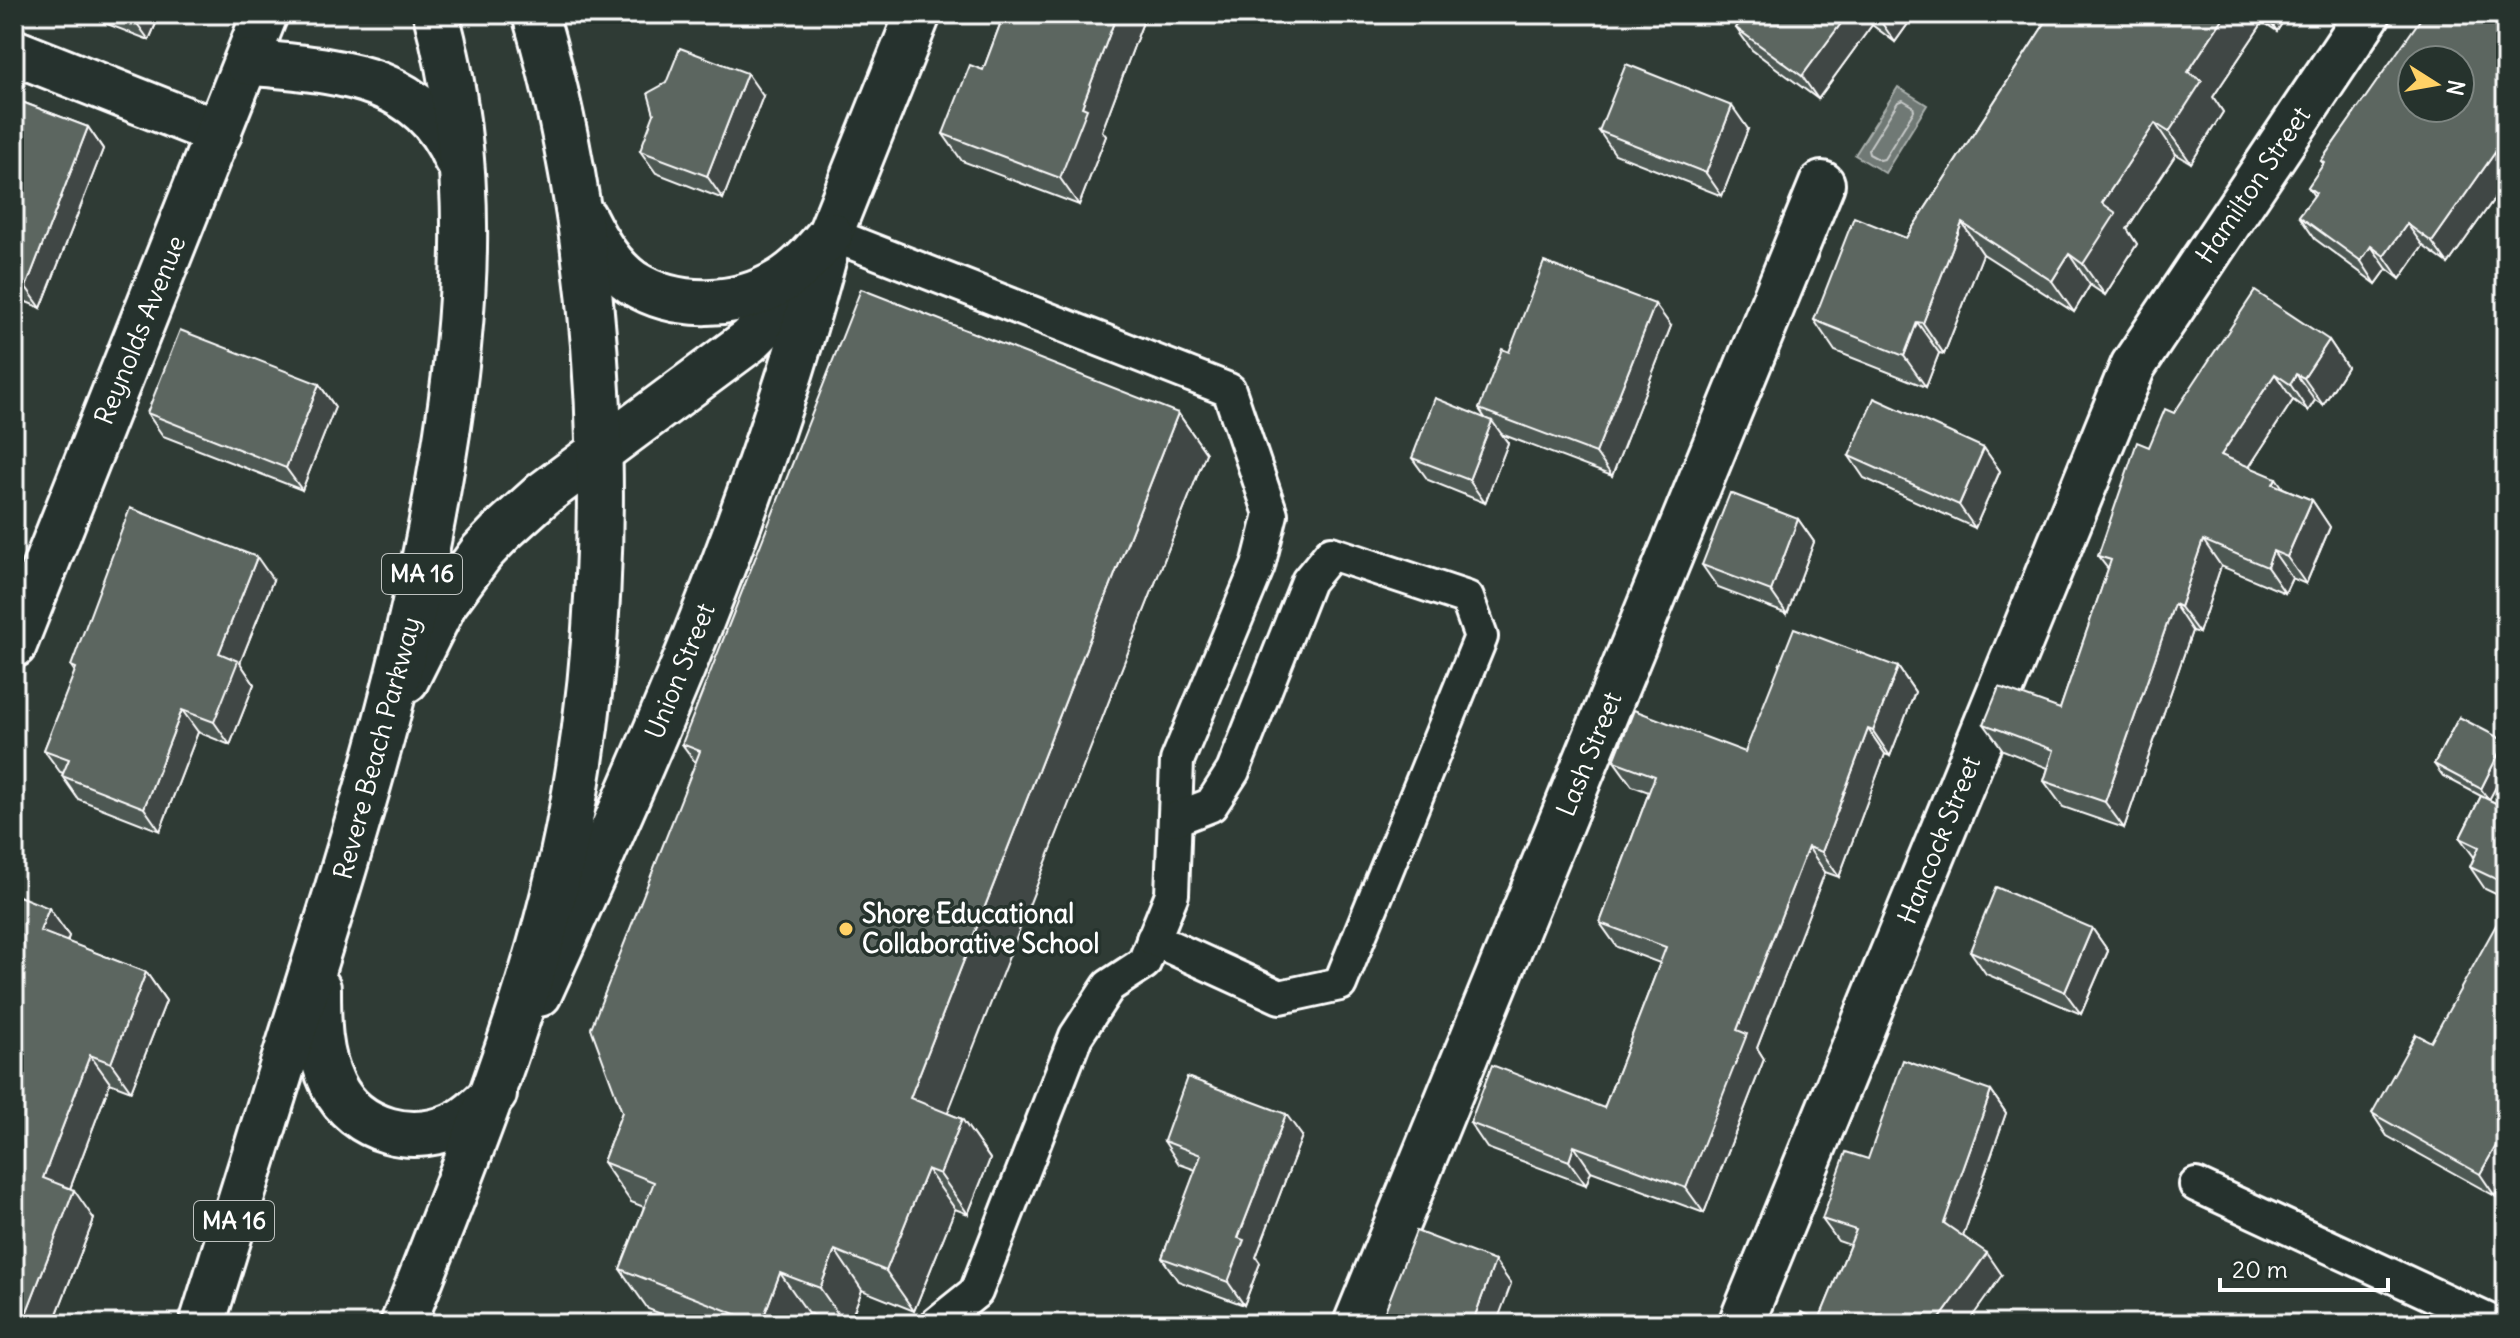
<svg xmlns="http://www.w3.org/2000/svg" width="2520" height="1338" font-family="Delius,sans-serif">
<rect width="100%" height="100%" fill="#2f3b35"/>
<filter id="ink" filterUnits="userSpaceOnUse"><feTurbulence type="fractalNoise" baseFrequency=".0125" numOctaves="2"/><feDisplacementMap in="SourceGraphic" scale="16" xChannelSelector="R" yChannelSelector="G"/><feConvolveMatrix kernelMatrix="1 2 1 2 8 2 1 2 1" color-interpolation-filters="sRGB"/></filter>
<g filter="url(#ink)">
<polygon fill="#707975" stroke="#a9afac" stroke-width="2" points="1898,87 1927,105 1885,173 1855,155"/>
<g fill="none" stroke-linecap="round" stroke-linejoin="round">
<polygon stroke="#c6c9c8" stroke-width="2" points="1903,100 1913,106 1914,111 1884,159 1880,160 1869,154 1868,150 1898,102"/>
<defs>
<g id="lane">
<polyline points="830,234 1229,390 1271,514 1258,566 1177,761 1172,894 1144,963 1109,986 1076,1036 976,1292 936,1324"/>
<polyline points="1153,939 1280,997 1340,984 1481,637 1467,598 1331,553 1308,581 1233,771 1211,805 1175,819"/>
<polyline points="2196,1185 2496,1324"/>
</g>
<g id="street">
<polyline points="14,52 219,133"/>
<polyline points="14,645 265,14"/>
<polyline points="1356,1324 1822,184"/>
<polyline points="1741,1324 2133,366 2368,14"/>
</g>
<g id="secondary">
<polyline points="406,680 444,604 482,552 502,531 543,494 749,341 787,303 804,282 830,234 918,14"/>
<path d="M539,994C652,747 763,497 830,234"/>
</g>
<g id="highway">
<path d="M247,62C329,71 419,71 456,159"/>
<path d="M584,218C595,240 612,268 632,282C676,310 737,308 781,281C801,269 815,251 830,234"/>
<path d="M318,988C318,1021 318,1054 333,1085C356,1132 416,1147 460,1122C473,1115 483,1104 494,1094"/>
<path d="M202,1324C241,1199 279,1074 319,949C369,789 415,630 442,464C468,309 477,167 436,14"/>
<path d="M403,1324C458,1183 516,1044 553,897C622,623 614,285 535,14"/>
</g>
</defs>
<use href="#lane" stroke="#fff" stroke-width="38"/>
<use href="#street" stroke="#fff" stroke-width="50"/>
<use href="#secondary" stroke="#fff" stroke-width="50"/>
<use href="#highway" stroke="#fff" stroke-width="50"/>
<use href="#lane" stroke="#26332d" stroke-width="32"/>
<use href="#street" stroke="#26332d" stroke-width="44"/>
<use href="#secondary" stroke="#26332d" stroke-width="44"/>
<use href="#highway" stroke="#26332d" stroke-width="44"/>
</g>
<g fill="#4e5853" stroke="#fff" stroke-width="2">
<polygon points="84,14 160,14 149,40 86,16"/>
<polygon points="1004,14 1146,14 1102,131 1106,136 1079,205 962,161 943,134 983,70"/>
<polygon points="1746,14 1915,14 1895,42 1872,25 1818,99 1752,50 1736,28"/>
<polygon points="2051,14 2288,14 2277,31 2263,22 2213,97 2223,112 2191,163 2176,154 2127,229 2137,244 2105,295 2090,285 2074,312 1983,254 1944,354 1939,353 1926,387 1835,351 1814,320 1906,238"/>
<polygon points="2414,14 2506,14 2506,182 2448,264 2423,246 2400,279 2387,269 2376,284 2315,239 2299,216 2314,196 2308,187 2324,164 2321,161 2420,21"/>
<polygon points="763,96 723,199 656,173 640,151"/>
<polygon points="14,99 88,127 103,149 41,308 14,297"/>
<polygon points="1748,129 1722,196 1615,154 1599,131"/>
<polygon points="1671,326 1612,476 1501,434 1508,443 1485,503 1428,480 1412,458 1485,418 1479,409 1509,352"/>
<polygon points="2329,340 2347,367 2323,405 2315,400 2308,411 2293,400 2249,467 2283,488 2312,500 2330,527 2306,584 2292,578 2285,593 2221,566 2199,633 2192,631 2124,828 2063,807 2044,781 2048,768 2003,750 1984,724 2060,709 2108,569 2098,556 2149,447"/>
<polygon points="319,384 335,407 302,490 163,436 147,413"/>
<polygon points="1178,413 1206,453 947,1113 962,1119 990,1159 968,1214 955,1209 914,1311 862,1290 849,1324 837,1324 808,1313 804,1324 687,1324 648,1309 620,1269 644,1207 631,1202 603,1162 622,1112 695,762 682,744"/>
<polygon points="1984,448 2000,471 1975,528 1864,478 1849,456"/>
<polygon points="1798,519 1814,542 1787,614 1718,588 1702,565"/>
<polygon points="273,580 240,663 254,684 230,745 198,732 160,831 78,799 62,776 63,773 60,772 44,750 75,672 71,666"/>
<polygon points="1898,667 1915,692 1890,756 1885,754 1839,877 1825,872 1757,1048 1764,1059 1704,1213 1591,1171 1586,1185 1487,1148 1470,1123 1604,1108 1660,963 1617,947 1600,923 1649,792 1632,786 1614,761 1745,752"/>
<polygon points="2459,717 2489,800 2506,808 2506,899 2485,889 2470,867 2474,857 2460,838 2481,796 2443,776 2434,764"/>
<polygon points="14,894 69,936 67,942 146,972 166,1001 131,1091 110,1083 70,1189 94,1219 53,1324"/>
<polygon points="2092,928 2108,951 2081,1014 1986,974 1970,951"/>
<polygon points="2431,1042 2495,1196 2387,1136 2372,1113"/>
<polygon points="1991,1091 2006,1113 1963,1236 2002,1275 1819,1320 1850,1245 1838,1241 1822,1219 1868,1159"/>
<polygon points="1302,1136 1256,1257 1260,1263 1244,1305 1178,1281 1162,1258 1196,1170 1179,1164 1164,1141"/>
</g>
<g fill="#404744" stroke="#fff" stroke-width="2">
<polygon points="135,14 160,14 149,40 133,18"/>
<polygon points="1117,14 1146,14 1102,131 1106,136 1079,205 1060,178 1082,107"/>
<polygon points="1848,14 1864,14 1872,25 1818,99 1802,76"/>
<polygon points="1882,14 1915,14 1895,42 1879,19"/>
<polygon points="2226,14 2257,14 2263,22 2213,97 2223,112 2191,163 2169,132 2188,72"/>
<polygon points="2265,14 2288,14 2277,31"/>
<polygon points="747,73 763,96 723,199 707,176"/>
<polygon points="1732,106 1748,129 1722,196 1706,173"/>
<polygon points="2155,123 2176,154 2127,229 2137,244 2105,295 2083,264 2102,203"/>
<polygon points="88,127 103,149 41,308 26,287"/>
<polygon points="2506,137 2506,182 2448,264 2432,242"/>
<polygon points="1962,223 1983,254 1944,354 1923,323"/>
<polygon points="2407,224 2423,246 2400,279 2384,256"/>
<polygon points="2371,246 2387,269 2376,284 2361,261"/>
<polygon points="2069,254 2090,285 2074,312 2052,281"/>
<polygon points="1655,304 1671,326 1612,476 1596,453"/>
<polygon points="1917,322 1939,353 1926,387 1904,356"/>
<polygon points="2329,340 2347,367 2323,405 2304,378"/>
<polygon points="2275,374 2293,400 2240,481 2221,455"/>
<polygon points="2296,374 2315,400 2308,411 2290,384"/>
<polygon points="319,384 335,407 302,490 286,468"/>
<polygon points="1178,413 1206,453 938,1138 910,1098"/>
<polygon points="1492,421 1508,443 1485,503 1469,480"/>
<polygon points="1984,448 2000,471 1975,528 1959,505"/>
<polygon points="2276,478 2295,505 2273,484"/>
<polygon points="2312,500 2330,527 2306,584 2287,557"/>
<polygon points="1798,519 1814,542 1787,614 1771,591"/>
<polygon points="2203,540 2221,566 2199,633 2180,607"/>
<polygon points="2273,551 2292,578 2285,593 2267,567"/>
<polygon points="257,557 273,580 240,663 254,684 230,745 214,722 219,653"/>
<polygon points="2174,604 2192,631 2124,828 2105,802"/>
<polygon points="1898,667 1915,692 1890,756 1873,731"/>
<polygon points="182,710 198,732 160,831 144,808"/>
<polygon points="1868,729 1885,754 1839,877 1822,852"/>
<polygon points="2505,741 2506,768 2489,800 2481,789"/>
<polygon points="1808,847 1825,872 1757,1048 1764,1059 1704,1213 1686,1188 1737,1030"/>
<polygon points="49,908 69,936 60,960 40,931"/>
<polygon points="2092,928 2108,951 2081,1014 2065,992"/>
<polygon points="146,972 166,1001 131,1091 111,1063"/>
<polygon points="90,1055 110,1083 63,1207 43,1178"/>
<polygon points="1991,1091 2006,1113 1960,1245 1944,1223"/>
<polygon points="1286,1114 1302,1136 1256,1257 1260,1263 1244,1305 1228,1282 1238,1238"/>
<polygon points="962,1119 990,1159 968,1214 940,1174"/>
<polygon points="2506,1128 2506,1177 2495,1196 2480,1174"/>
<polygon points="1574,1146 1591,1171 1586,1185 1569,1161"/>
<polygon points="927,1169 955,1209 914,1311 886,1271"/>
<polygon points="74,1190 94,1219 53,1324 22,1324"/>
<polygon points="835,1250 862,1290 849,1324 845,1324 820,1288"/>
<polygon points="1987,1253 2002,1275 1967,1324 1936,1324"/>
<polygon points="1495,1261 1511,1284 1496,1324 1472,1324"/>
<polygon points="780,1273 808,1313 804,1324 761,1324"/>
</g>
<g fill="#5b6661" stroke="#fff" stroke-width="2" fill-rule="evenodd">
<polygon points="124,14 135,14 133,18"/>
<polygon points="1004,14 1117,14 1082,107 1087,109 1060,178 943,134 970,65 983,70"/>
<polygon points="1746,14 1848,14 1802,76 1736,28"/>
<polygon points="1872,14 1882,14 1879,19"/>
<polygon points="2051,14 2226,14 2188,72 2202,81 2169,132 2155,123 2102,203 2116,213 2083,264 2069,254 2052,281 1962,223 1923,323 1917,322 1904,356 1814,320 1854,217 1906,238"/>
<path d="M2418,14H2506V137L2432,242L2407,224L2384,256L2371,246L2361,261L2299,216L2316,193L2308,187L2324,163L2321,161L2422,17ZM2412,60H2460V108H2412Z"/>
<polygon points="680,48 747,73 707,176 640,151 654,114 648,93 666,83"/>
<polygon points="1626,64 1732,106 1706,173 1599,131"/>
<polygon points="14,99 88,127 26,287 14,282"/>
<polygon points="1544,262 1655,304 1596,453 1479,409 1502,349 1509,352"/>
<polygon points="861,289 1178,413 910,1098 962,1119 940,1174 927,1169 886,1271 835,1250 820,1288 780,1273 761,1324 620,1269 654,1182 603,1162 622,1112 591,1028 700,751 682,744"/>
<polygon points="2255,291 2329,340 2304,378 2296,374 2290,384 2275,374 2221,455 2276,478 2273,484 2312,500 2287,557 2273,551 2267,567 2203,540 2180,607 2174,604 2105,802 2044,781 2054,750 1984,724 1999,687 2060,709 2111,560 2098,556 2137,442 2149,447 2165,409 2174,413"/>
<polygon points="180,330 319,384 286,468 147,413"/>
<polygon points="1435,398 1492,421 1469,480 1412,458"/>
<polygon points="1874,398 1984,448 1959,505 1849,456"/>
<polygon points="1730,493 1798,519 1771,591 1702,565"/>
<polygon points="130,508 257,557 219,653 238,661 214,722 182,710 144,808 62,776 69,759 44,750 76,668 71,666"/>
<polygon points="1794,628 1898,667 1873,731 1868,729 1822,852 1808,847 1737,1030 1747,1034 1686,1188 1574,1146 1569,1161 1470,1123 1492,1065 1604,1108 1666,947 1600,923 1655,776 1614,761 1634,710 1745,752"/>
<polygon points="2459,717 2505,741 2481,789 2434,764"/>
<polygon points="2481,796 2506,808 2506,884 2470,867 2479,847 2460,838"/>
<polygon points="1996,887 2092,928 2065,992 1970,951"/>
<polygon points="14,894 49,908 40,931 146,972 111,1063 90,1055 43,1178 74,1190 22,1324 14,1324"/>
<polygon points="2506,907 2506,1128 2480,1174 2372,1113 2416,1034 2431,1042"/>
<polygon points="1903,1060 1991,1091 1944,1223 1987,1253 1936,1324 1796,1324 1801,1312 1819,1320 1856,1230 1822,1219 1846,1152 1868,1159"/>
<polygon points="1187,1077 1286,1114 1238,1238 1244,1240 1228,1282 1162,1258 1201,1155 1164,1141"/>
<polygon points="1416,1231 1495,1261 1472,1324 1380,1324"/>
</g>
</g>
<circle fill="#ffd166" stroke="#26332d" stroke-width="3" cx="846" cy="929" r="8"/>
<g text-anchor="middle" stroke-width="7" stroke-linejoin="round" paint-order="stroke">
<g fill="#26332d" stroke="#bec2c0" stroke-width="2">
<rect x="382" y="554" width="80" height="40" rx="6"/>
<rect x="194" y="1201" width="80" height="40" rx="6"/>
</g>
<g font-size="24" font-weight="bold" fill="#fff">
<text x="422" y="582">MA 16</text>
<text x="234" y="1229">MA 16</text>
</g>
<g font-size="26" fill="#fff" stroke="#26332d">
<text transform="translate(2253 185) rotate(-56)" y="9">Hamilton Street</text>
<text transform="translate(140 330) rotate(-68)" y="9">Reynolds Avenue</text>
<text transform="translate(680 671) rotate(-68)" y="9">Union Street</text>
<text transform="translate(377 748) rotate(-75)" y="9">Revere Beach Parkway</text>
<text transform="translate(1589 754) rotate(-68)" y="9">Lash Street</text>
<text transform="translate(1939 840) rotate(-68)" y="9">Hancock Street</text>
</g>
<g font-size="26" font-weight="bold" fill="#fff" stroke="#26332d" text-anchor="start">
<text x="862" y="923">Shore Educational<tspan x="862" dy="30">Collaborative School</tspan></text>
</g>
</g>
<rect width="2520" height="1338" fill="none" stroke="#26332d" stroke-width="48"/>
<rect x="24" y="24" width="2472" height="1290" fill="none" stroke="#fff" stroke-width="3" filter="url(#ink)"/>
<g transform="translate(2436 84) rotate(101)"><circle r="38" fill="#26332d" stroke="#7d8581" stroke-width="2"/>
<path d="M0-6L14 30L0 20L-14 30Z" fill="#ffd166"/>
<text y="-12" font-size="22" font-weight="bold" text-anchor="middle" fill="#ffffff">N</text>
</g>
<path d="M2220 1278v12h168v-12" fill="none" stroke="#ffffff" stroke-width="4"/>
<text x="2232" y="1278" font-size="24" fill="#ffffff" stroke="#26332d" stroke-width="6" paint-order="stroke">20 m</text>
</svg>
